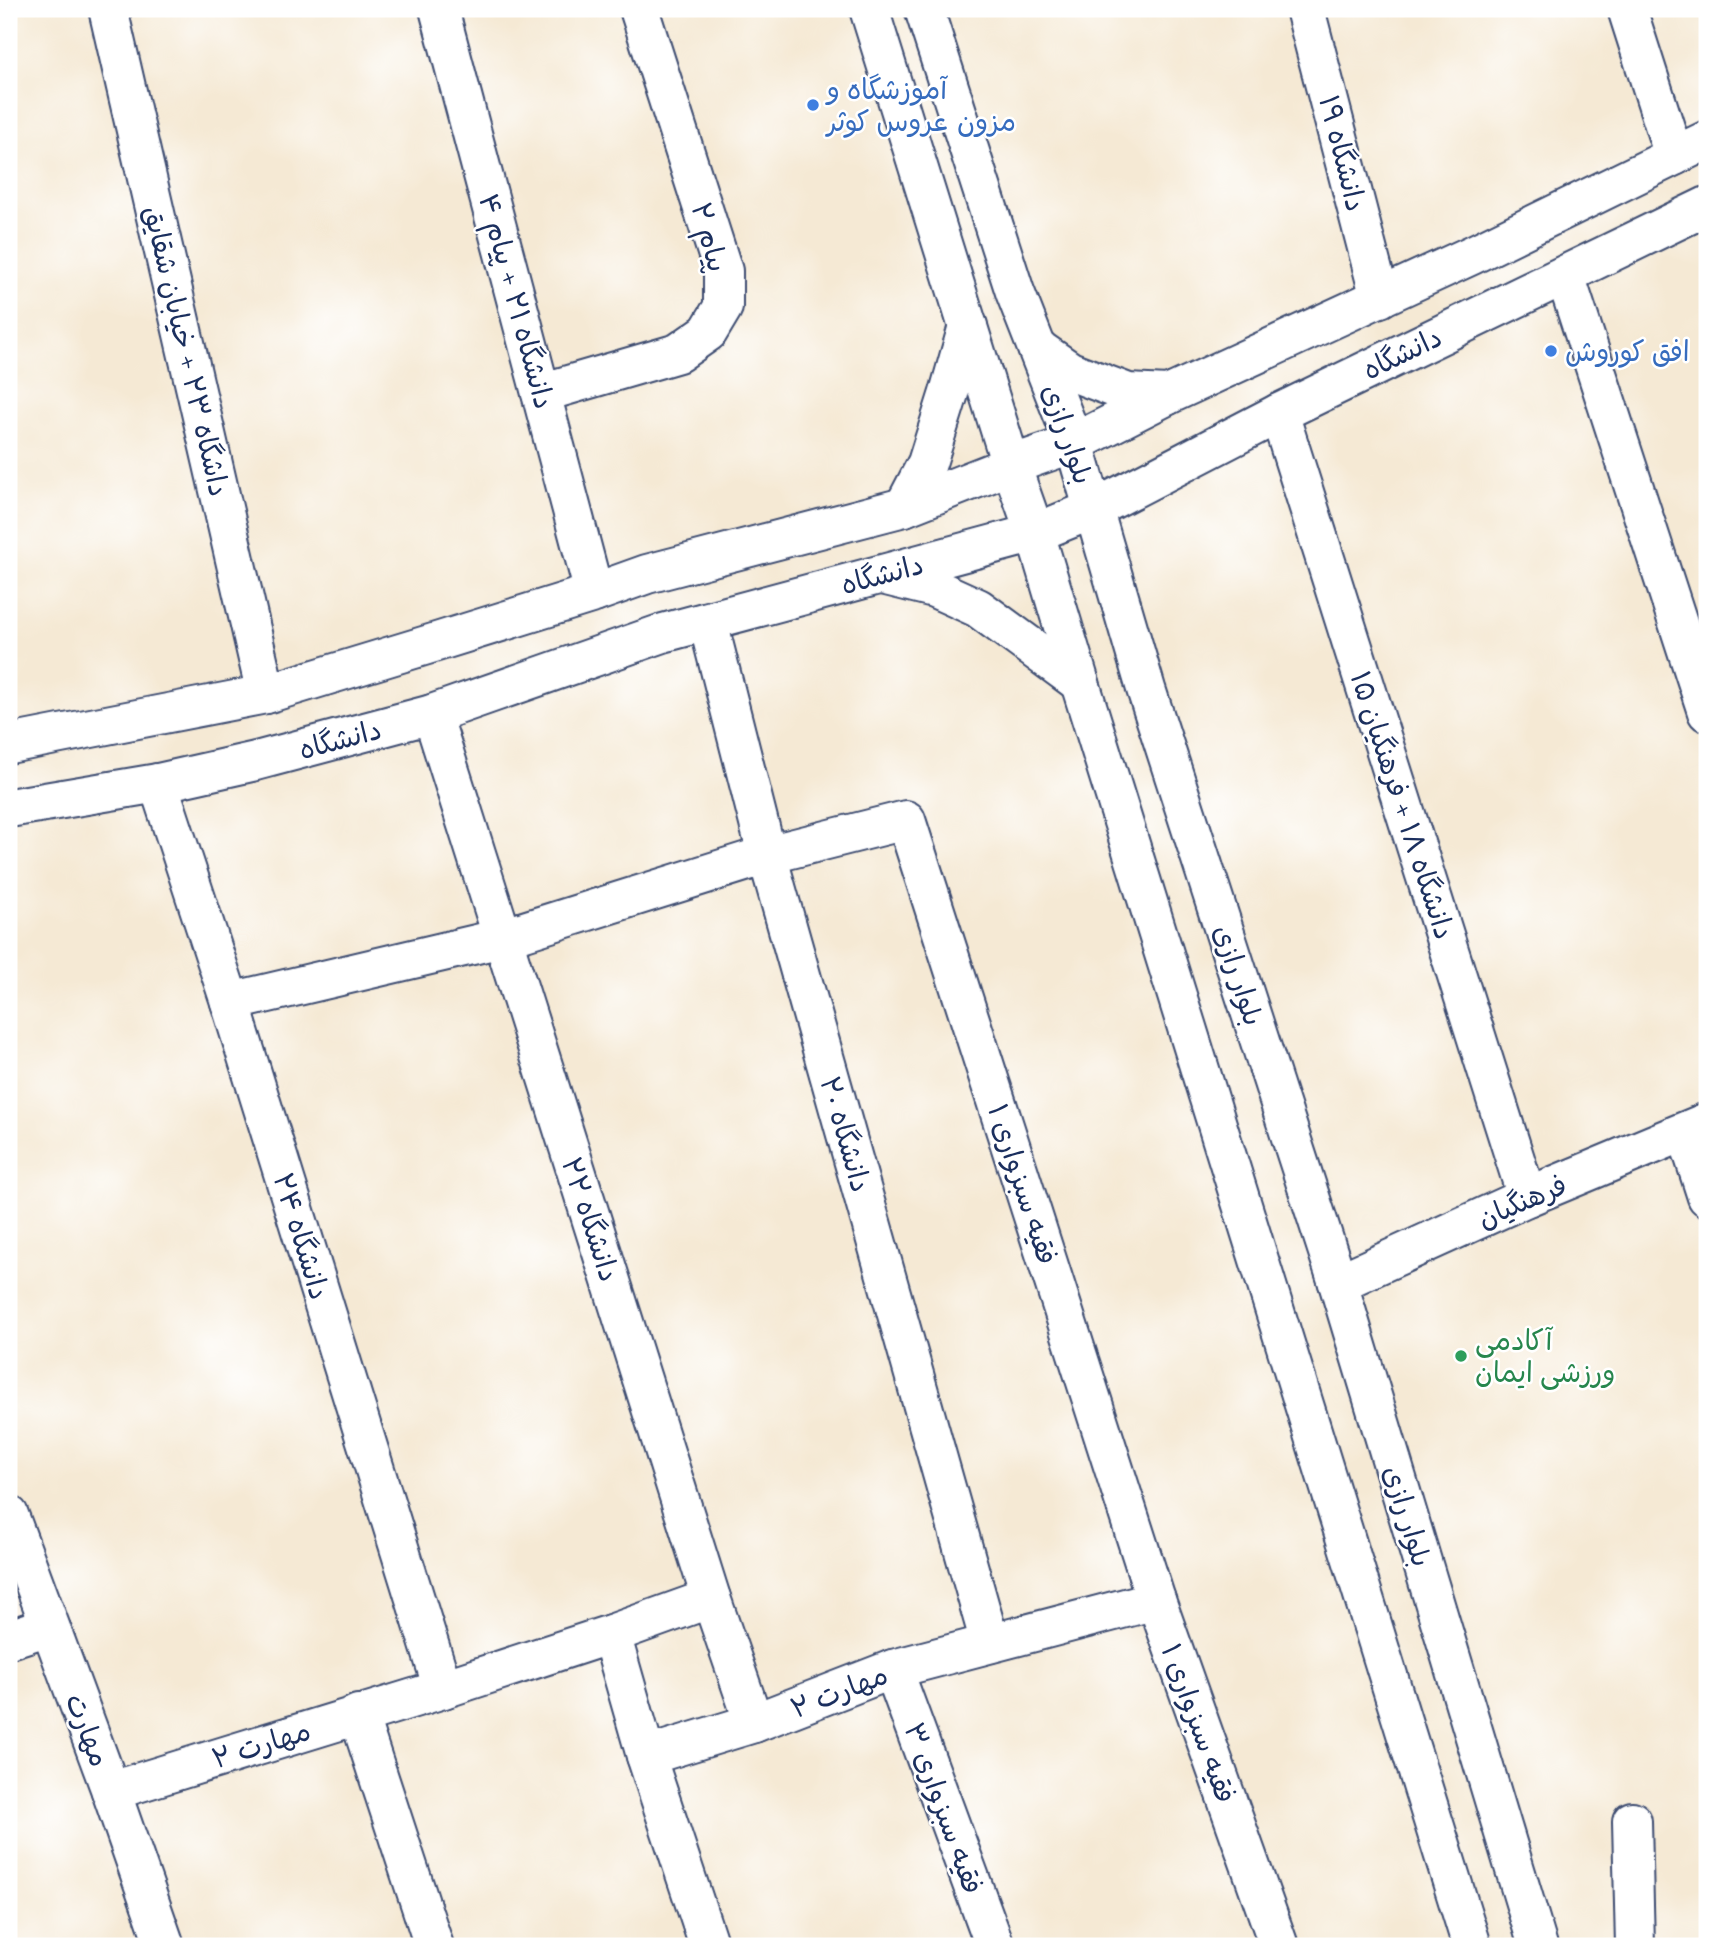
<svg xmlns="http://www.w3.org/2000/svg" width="1716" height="1955" font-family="'Indie Flower','Playpen Sans Arabic',sans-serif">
<rect width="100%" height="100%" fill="#fff"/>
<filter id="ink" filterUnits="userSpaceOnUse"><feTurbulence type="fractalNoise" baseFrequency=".0143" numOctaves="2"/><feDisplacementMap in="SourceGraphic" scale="14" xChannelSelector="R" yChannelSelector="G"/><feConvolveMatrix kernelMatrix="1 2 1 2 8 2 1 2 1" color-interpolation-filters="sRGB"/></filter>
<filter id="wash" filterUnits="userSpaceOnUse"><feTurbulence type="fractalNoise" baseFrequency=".00686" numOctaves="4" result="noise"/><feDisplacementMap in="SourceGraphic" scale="28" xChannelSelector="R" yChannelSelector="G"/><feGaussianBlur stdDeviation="1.57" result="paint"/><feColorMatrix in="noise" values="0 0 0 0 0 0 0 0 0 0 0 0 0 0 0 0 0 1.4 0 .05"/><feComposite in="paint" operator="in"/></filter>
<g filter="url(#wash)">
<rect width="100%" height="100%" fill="#f5e9d4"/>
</g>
<g filter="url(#ink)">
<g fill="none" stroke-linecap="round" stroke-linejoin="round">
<defs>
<g id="minor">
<polyline points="108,9 266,694"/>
<polyline points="439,9 594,593"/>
<polyline points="1305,9 1380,298"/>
<polyline points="1627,9 1674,156"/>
<polyline points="1565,275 1707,712"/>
<polyline points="541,393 678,353 708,332 723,307 723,271 639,9"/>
<polyline points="1279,413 1527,1197"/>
<polyline points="708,622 767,855 990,1643"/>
<polyline points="432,714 711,1598 754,1723"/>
<polyline points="158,783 230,1002 443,1689"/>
<polyline points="230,1002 502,938 767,855 906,820 1156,1600 1279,1946"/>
<polyline points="1686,1132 1707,1197"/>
<polyline points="1338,1283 1527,1197 1707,1122"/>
<polyline points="9,1515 111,1791 165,1946"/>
<polyline points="611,1634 711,1598"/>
<polyline points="9,1639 49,1626"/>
<polyline points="893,1669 995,1946"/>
<polyline points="358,1714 434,1946"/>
<polyline points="646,1756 709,1946"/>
<polyline points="111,1791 443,1689 611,1634 646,1756 754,1723 893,1669 1156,1600"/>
<polyline points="1632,1821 1635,1946"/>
</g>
<g id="major">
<polyline points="869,9 1011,465 1035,533 1080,683 1472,1946"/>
<polyline points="924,9 1015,292 1074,443 1146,689 1338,1283 1538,1946"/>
<polyline points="1037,348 1070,371 1128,393 1168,395"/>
<polyline points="904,507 927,463 949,393 968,326"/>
<polyline points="882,575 934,588 978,608 1080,683"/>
<polyline points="9,744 266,694 427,645 594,593 647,574 904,507 1011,465 1074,443 1168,395 1472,255 1707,140"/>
<polyline points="9,808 158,783 256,761 432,714 663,633 1035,533 1094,509 1279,413 1707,206"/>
</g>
</defs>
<use href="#minor" stroke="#3c4b70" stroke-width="42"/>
<use href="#major" stroke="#3c4b70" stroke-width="42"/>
<use href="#minor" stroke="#fff" stroke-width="38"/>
<use href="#major" stroke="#fff" stroke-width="38"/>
</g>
</g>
<g fill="#3f7fe0" stroke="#fff" stroke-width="2.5">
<circle cx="813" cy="105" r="7"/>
<circle cx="1551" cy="351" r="7"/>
</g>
<circle fill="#2e9e5b" stroke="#fff" stroke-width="2.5" cx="1461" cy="1356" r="7"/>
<g text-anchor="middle" stroke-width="5" stroke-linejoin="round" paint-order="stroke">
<g font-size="28" fill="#366cbe" stroke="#fff" text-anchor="start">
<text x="827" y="99">آموزشگاه و<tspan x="827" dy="32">مزون عروس کوثر</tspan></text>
<text x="1565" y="361">افق کوروش</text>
</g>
<g font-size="28" fill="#1b2f5e" stroke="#fff">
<text transform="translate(1343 153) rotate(76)" y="10">دانشگاه ۱۹</text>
<text transform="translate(710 237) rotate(75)" y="10">پیام ۲</text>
<text transform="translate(517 301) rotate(75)" y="10">دانشگاه ۲۱ + پیام ۴</text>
<text transform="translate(187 351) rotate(77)" y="10">داشگاه ۲۳ + خیابان شقایق</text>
<text transform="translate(1402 353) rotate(-26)" y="10">دانشگاه</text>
<text transform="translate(1068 434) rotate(71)" y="10">بلوار رازی</text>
<text transform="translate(882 574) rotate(-15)" y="10">دانشگاه</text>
<text transform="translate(340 739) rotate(-15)" y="10">دانشگاه</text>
<text transform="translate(1403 805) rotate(72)" y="10">دانشگاه ۱۸ + فرهنگیان ۱۵</text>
<text transform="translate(1239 975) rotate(72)" y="10">بلوار رازی</text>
<text transform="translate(846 1134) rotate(74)" y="10">دانشگاه ۲۰</text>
<text transform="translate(1023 1184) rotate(72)" y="10">فقیه سبزواری ۱</text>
<text transform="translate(1522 1201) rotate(-23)" y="10">فرهنگیان</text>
<text transform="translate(591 1219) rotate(72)" y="10">دانشگاه ۲۲</text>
<text transform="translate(302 1236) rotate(73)" y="10">دانشگاه ۲۴</text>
<text transform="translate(1408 1516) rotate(73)" y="10">بلوار رازی</text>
<text transform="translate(839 1691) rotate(-21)" y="10">مهارت ۲</text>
<text transform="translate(1199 1723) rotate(70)" y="10">فقیه سبزواری ۱</text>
<text transform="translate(88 1730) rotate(69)" y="10">مهارت</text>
<text transform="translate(261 1744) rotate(-17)" y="10">مهارت ۲</text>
<text transform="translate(944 1808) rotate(70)" y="10">فقیه سبزواری ۳</text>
</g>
<g font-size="28" fill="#27864d" stroke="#fff" text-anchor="start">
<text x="1475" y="1350">آکادمی<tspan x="1475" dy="32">ورزشی ایمان</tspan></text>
</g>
</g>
<rect width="1716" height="1955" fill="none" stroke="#fff" stroke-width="35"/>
</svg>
